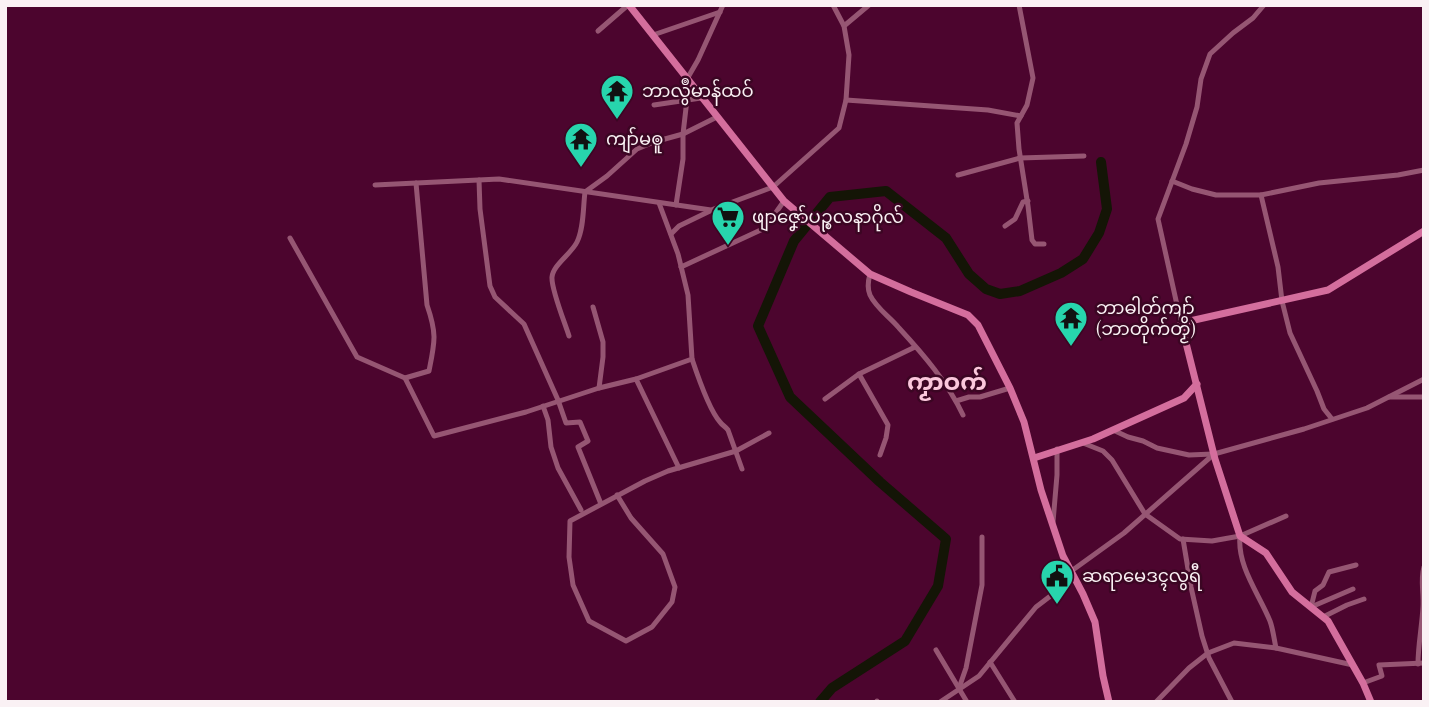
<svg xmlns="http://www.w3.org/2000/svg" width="1429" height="707" font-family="'Playfair Display','Noto Sans Myanmar',serif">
<rect width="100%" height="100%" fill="#4c052e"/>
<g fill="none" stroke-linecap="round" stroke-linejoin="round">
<polyline stroke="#141506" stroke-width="10" points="820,702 832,688 905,641 938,586 946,539 880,482 790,397 758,326 794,241 830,197 886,191 946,238 969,274 986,289 1000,294 1020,291 1061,273 1083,259 1099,233 1107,209 1101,162"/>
<g stroke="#965673" stroke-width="5">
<polyline points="1019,5 1033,78 1027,105 1017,123 1019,149 1028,206 1032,240 1035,244 1044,244"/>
<polyline points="844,26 869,5"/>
<polyline points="598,31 628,5"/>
<polyline points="653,35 720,12"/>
<polyline points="687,79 698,60 723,5"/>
<polyline points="846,100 988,110 1021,116"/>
<polyline points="654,105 701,98"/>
<polyline points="958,175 1020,158 1084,156"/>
<polyline points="479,180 480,209 490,286 495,297 524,324 558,400 566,423 580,422 588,441 578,447 601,504"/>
<polyline points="1172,181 1192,189 1216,195 1261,195 1319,183 1398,175 1424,170"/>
<path d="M416,183L427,305C437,334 435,341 429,371L405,378L434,436L526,412L599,388L636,379"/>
<polyline points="375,185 499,179 711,210 773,187 839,128 846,100 849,55 844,26 833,5"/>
<polyline points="1261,195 1278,267 1282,301 1290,333 1317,391 1324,409 1332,419"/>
<polyline points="659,203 678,254 688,295 692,359 636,379 679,468"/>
<polyline points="676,205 683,159 683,134 689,82"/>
<polyline points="1005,226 1015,219 1023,202 1028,201"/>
<polyline points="671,234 679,226 710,211"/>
<polyline points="290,238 357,357 405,378"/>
<polyline points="681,267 765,228 784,201"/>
<path d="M870,274C868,281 867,288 870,295C876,308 890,317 899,328C923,354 948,383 963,415"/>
<polyline points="593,307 603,342 603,357 599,388"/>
<polyline points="1181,323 1158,219 1186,144 1197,107 1201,79 1210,54 1233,33 1253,18 1264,5"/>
<path d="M569,336C565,323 551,289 552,277C553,265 571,254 577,242C584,228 583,207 585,192L607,176L637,149L654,142L683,134L717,117"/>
<path d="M692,359C697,374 710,411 720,422C722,425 726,427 728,430L742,469"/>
<polyline points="859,374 888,425 886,438 880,455"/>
<polyline points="1389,397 1424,397"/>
<polyline points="825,399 859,374 915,347"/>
<polyline points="956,401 969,397 980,397 1010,388"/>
<polyline points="543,406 548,420 551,447 558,468 581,510"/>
<polyline points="1113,430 1128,437 1143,441 1157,448 1189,455 1213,454"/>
<polyline points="1083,443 1103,451 1112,460 1145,514 1180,539 1212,541 1240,536 1286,516"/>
<polyline points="617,495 631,518 663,554 675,587 672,602 652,627 626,641 589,621 573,585 569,557 570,521 645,481 668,471 736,451 769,433"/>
<polyline points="1053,522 1057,475 1057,449"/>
<path d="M1240,536C1237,566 1259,594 1270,621C1273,629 1274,639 1276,648"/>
<polyline points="1183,539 1191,587 1202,636 1209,658 1232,702"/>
<polyline points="1070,572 1124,533 1214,454 1304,429 1367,408 1424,379"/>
<polyline points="1311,607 1315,591 1323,585 1329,572 1356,565"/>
<polyline points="1311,607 1353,589"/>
<polyline points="1323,617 1347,605 1364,599"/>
<polyline points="936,650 967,702"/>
<polyline points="990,662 1015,702"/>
<path d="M1418,664C1418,645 1422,626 1423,607C1424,592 1420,581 1424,567"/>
<polyline points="1363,683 1382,676 1379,665 1424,663"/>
<polyline points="959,688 966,668 982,585 982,537"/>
<polyline points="877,701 877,702"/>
<polyline points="940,702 979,676 1036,607 1074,578"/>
<polyline points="1156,702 1189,668 1208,653 1234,643 1276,648 1353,665"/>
</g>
<g stroke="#d46e9d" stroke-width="7">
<polyline points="629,5 784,201 870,274 911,292 968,315 978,325 1010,388 1024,422 1041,490 1063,556 1083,594 1095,622 1103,676 1109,702"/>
<polyline points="1034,458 1093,439 1184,398 1197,384"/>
<polyline points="1371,702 1363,683 1328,621 1292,592 1266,553 1240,536 1215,459 1181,323 1328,290 1424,231"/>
</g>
</g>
<defs>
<symbol id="temple-pin" viewBox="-11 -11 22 30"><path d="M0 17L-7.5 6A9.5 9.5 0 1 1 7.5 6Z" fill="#27d5ad" stroke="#3b0623"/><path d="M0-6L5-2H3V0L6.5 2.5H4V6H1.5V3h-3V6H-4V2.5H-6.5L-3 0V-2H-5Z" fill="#111"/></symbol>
<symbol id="supermarket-pin" viewBox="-11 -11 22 30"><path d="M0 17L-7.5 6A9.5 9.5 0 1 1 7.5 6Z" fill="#27d5ad" stroke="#3b0623"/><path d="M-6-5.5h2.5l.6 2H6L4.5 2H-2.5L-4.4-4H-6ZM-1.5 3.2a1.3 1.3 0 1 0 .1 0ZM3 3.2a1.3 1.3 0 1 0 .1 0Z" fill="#111"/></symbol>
<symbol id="civic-pin" viewBox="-11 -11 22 30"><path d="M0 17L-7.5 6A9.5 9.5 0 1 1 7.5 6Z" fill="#27d5ad" stroke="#3b0623"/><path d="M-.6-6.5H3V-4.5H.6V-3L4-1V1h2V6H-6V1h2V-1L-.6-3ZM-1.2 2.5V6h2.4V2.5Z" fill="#111"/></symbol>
</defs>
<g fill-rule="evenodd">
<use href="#temple-pin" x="598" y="72" width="38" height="52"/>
<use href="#temple-pin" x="562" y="120" width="38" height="52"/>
<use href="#supermarket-pin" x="709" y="198" width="38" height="52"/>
<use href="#temple-pin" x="1052" y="299" width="38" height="52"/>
<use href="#civic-pin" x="1038" y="557" width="38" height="52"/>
</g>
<g text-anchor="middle" stroke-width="5" stroke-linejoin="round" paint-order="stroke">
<g font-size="18" fill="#faf1f4" stroke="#3b0623" text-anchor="start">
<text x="642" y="97">ဘာလွဳမာန်ထဝ်</text>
<text x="606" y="145">ကျာ်မၜူ</text>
<text x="752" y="223">ဖျာဇၞော်ပဉ္စလနာဂိုလ်</text>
<text x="1096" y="314">ဘာဓါတ်ကျာ်<tspan x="1096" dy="21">(ဘာတိုက်တၟိ)</tspan></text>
<text x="1082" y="582">ဆရာမေဒၚလွရီ</text>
</g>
<g font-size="24" font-weight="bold" fill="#fbc7dc" stroke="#3b0623">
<text x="947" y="390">ကၟာဝက်</text>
</g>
</g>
<rect width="1429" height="707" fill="none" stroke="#faf1f4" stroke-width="14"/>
</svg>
